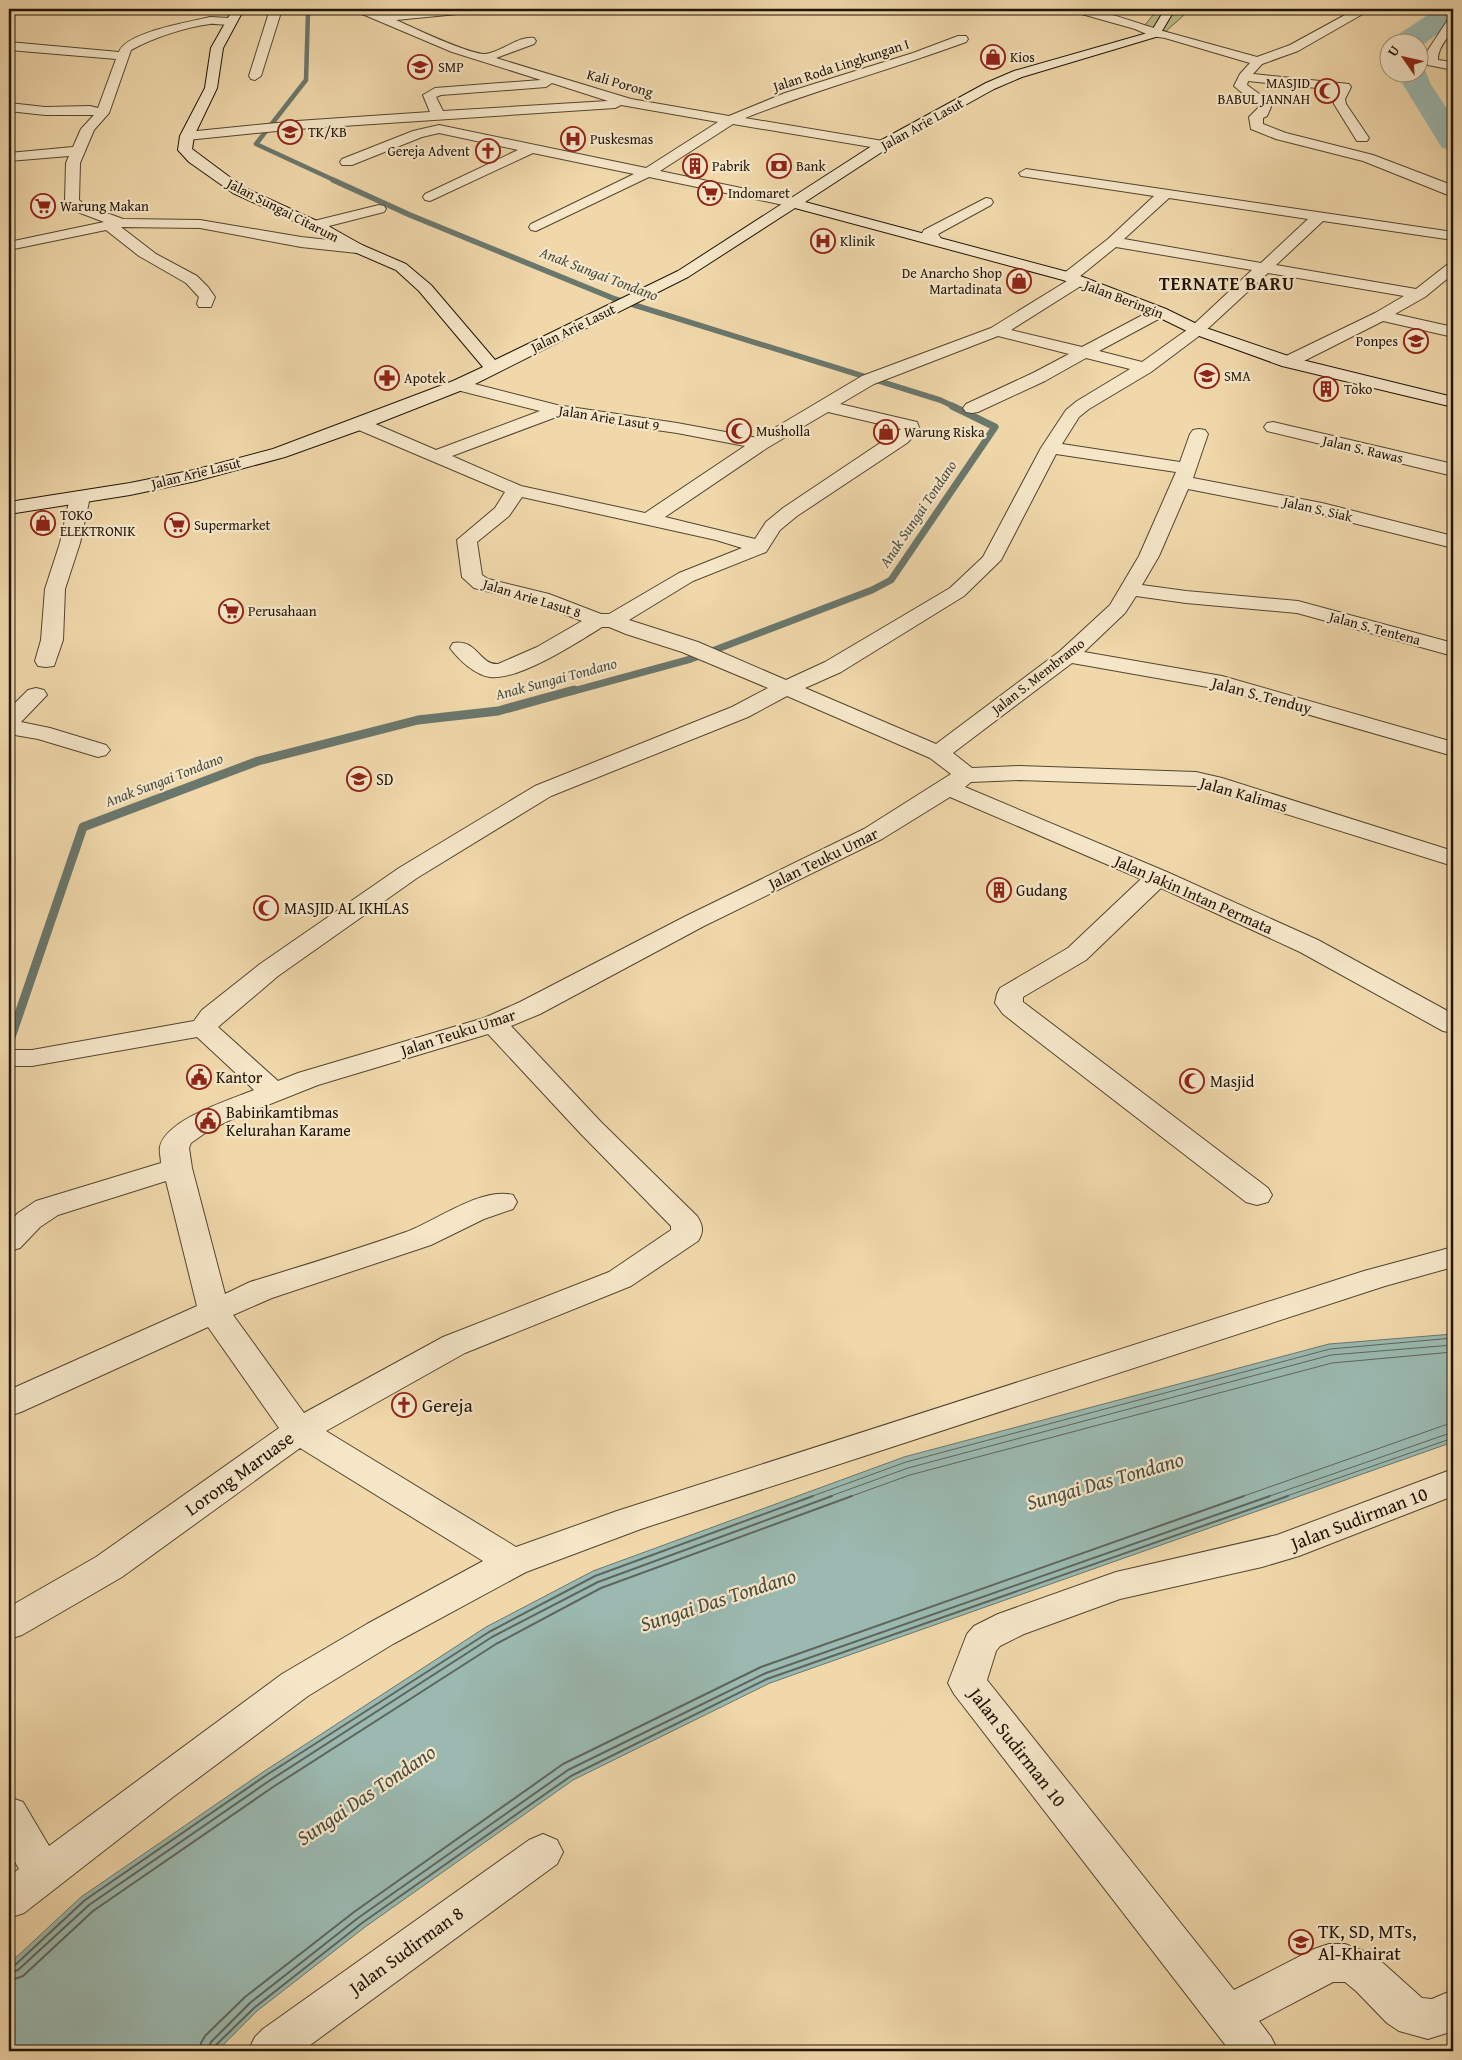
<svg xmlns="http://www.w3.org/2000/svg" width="1462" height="2060" font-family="'Gentium Book Plus',serif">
<rect width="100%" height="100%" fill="#f0d8ab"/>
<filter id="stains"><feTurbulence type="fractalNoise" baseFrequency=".004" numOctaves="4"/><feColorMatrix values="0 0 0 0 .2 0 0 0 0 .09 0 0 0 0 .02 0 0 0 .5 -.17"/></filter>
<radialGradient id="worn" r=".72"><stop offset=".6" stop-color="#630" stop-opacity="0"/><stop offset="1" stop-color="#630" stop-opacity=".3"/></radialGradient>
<polygon fill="#bcbe87" stroke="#6e6946" points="1158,9 1191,9 1165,32 1144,26"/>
<polygon fill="#9bb9b0" stroke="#6a776c" points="1453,1334 1453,1442 770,1683 573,1780 365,1927 257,2011 217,2051 9,2051 9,1964 81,1897 263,1772 486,1627 593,1571 904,1457 1329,1344"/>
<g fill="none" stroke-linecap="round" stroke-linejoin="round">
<g stroke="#5e665b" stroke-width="1">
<polyline points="810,1497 906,1462 1330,1349 1453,1338"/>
<polyline points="828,1497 908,1468 1331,1355 1453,1345"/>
<polyline points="849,1497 910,1475 1332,1363 1453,1352"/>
<polyline points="1241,1497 1445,1425 1453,1424"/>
<polyline points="1267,1497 1453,1432"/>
<polyline points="1284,1497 1453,1438"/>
</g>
<g stroke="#5e665b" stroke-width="2">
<polyline points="9,1967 14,1966 85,1900 265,1776 489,1632 595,1576 813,1496"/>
<polyline points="9,1973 18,1970 89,1905 269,1781 492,1637 598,1582 832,1496"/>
<polyline points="9,1981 23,1976 93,1911 273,1787 496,1644 601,1588 852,1496"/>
<polyline points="200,2051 201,2043 205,2036 245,1997 354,1912 563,1764 761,1667 1244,1496"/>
<polyline points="208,2051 211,2042 250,2003 358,1918 568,1770 766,1673 1270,1496"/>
<polyline points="214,2051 215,2046 254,2008 362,1923 571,1776 767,1679 1288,1496"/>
</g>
<polyline stroke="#6a776c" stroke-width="4.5" points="308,12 306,80 256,144 336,181"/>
<polyline stroke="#6a776c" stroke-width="5.5" points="333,180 410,215 615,299 940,400 955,407"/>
<polyline stroke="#6a776c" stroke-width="7" points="570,692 691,659 872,590 891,580 995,427 952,406"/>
<polyline stroke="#6a776c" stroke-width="9" points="9,1043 83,827 258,761 418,720 498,711 574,690"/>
<g fill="#9bb9b0" fill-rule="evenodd">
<polygon points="1437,9 1453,9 1453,22 1420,47 1420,42 1396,42 1399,34"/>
<polygon points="1420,65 1426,72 1430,83 1453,118 1453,150 1442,148 1402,83 1398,72 1420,72"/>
</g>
<defs>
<g id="street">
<polygon points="270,9 282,9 261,76 255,80 251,79 249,76"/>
<path d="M353,9H368L383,15L445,9H483L478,12L396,20C416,29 464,52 483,54C498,55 518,35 534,38L536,41L534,44L496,58L631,99L729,116L785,93L913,53L958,36H966L968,39L966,42C893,69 818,89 745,118L883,141L890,145L888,148L883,149L733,124L660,171L798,200L800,203L798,206L793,207L649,177L536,231L531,230L529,227L531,224L634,174L533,153L430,201L425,200L423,197L425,194L518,150L439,133L422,137L352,165H342L340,162L342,159L413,131L439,125L646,168L718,122L621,105L615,108L297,129L187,140L182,139L180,136L187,132L297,121L430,112L423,95L435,88L541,80L452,52L355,11ZM552,83L608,101L443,111L436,97L441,95L546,87Z"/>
<path d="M1069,9C1100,7 1140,25 1170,33L1257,57L1290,45L1356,9H1369L1368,11L1298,51L1262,64L1253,74L1349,84L1351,87L1345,99L1346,104L1369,138L1367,141H1357L1334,104L1333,99L1337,90L1248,81L1247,85L1265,98L1271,107L1267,116L1263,118V124L1286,133L1373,155L1449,184L1453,187V197L1363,161L1276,139L1251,129L1249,117L1259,107L1234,86L1240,74L1250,63L1165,38L1151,36L1135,29L1071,11Z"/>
<path d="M210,17L230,18L236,21C229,28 218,23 210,24C185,27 153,38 131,50L109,113L94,130L80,163L79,200L85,205L123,219L200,220L301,237L357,243L362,245L365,248L362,251L357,253L301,247L200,228L121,227L156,254L197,276L208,287L215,297L211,307H199L197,304L199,297L186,283L139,256L106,230L9,250V242L104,222L75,211L65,201L66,163L69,156L9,161V153L73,147L81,129L94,115H45L9,111V103L45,107L90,106L98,108L116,59L9,50V42L119,52C126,32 190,22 210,17Z"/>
<path d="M1453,17C1454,38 1438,42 1438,60L1453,62V70L1428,65L1426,53L1449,18Z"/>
<path d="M1026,169L1453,232V240L1323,221L1276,265L1416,289L1448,264L1453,262V274L1425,297L1395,314L1453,327V337L1383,321L1294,366H1282L1280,362L1282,358L1375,313L1404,296L1268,273L1203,333L1151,372L1089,409L1079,417L1062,444L1180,462L1190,434L1193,430L1199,429L1205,430L1208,434L1193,478L1322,503L1453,536V548L1321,515L1188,489L1159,556L1142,585L1186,591L1298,601L1453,643V656L1297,613L1186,603L1136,596L1125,613L1084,652L1222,676L1453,742V756L1219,689L1072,663L953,753L972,768L1019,766L1196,772L1222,778L1453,851V866L1196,786L1019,780L971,782L965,787L1167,872L1318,940L1453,1014V1033L1443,1031L1300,952L1161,888L1086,960L1023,997V1002L1268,1188L1272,1195L1268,1202L1257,1205L1246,1202L1022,1029L1003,1014L995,1003L997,994L1000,988L1068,948L1141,879L950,797L882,839L704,926L540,1014L511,1026L601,1122L697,1216C703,1225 704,1232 698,1241L631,1286L465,1353L326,1431L516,1547L617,1511L1364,1271L1453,1247V1267L1385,1286L641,1529L526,1572L393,1644L308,1696L173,1797L24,1913L9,1918V1876L19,1869L9,1851V1797L23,1802L49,1846L282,1674L367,1624L483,1561L300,1448L122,1577L22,1635L9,1639V1607L96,1557L279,1428L208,1327L21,1412L9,1416V1390L197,1306L166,1181L58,1215L40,1227L20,1248L9,1251V1223L18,1213L36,1201L161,1163C161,1158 159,1152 160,1147C166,1119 230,1100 254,1090L197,1037L32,1066H9V1050H32L194,1021L202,1010L260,964L399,868L535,786L732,707L768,688L682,652L626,634L609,627H602C578,642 518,681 490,677C475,675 459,660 450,648L453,643C477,638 479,665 498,664L537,647L582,621L535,603L474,588L462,577L457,540L495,508L505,492L354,428L351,424L354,420L360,419L366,420L436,450L540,411L453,389L450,385L453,381L459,380L557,405L677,423L758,438L862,376L991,328L1067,281L1061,277L1063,274L1108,239L1154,196L1021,176L1019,173ZM1169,198L1308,219L1261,263L1124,239ZM1116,247L1252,270L1191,327L1142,362L1099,351L1166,315L1168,312L1166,309H1154L1082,347L1011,330L1084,284L1086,281L1084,278L1079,277ZM998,336L1069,354L1033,373L966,404L963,408L966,412L972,413L978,412L1045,381L1086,358L1130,369L1077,401L1066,410L1041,448L983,557L950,588L825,662L786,680L698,642L629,620L693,581L766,552L780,530L797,516L907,443L920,430L917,422L840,404L874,384ZM828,412L901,429L783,508L766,522L755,539L665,517L767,448ZM559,416L677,433L745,446L645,513L521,486L452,456ZM1056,454L1176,472L1139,556L1110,605L1060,651L936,744L805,688L841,672L964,596L1001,560ZM522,497L716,540L742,548L679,573L609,614H601L549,594L488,579L482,575L477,542L509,516ZM787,696L930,758L951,774L864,829L686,916L520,1002L484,1018L298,1073L278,1081L218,1027L278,976L417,878L551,796L748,717ZM488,1034L581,1134L671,1226V1230L609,1272L443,1337L304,1413L233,1315L272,1298L431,1245L484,1219L513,1209L517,1202L513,1195C481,1187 436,1221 406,1232C355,1250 302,1266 250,1282L225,1294L192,1168L189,1148L191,1143L208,1131L230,1120L318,1085Z"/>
<polygon points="986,198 991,199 993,202 991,205 938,234 942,240 940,243 930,243 922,233 924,230"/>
<polygon points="379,205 384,206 386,209 384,212 329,226 332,230 330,233 320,233 312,224 314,221"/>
<polygon points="1273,422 1453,464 1453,476 1267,431 1264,427 1267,423"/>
<polygon points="80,491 87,493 90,497 80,543 65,589 63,640 54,666 46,667 38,666 35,661 41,640 45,589 60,543 70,497 73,493"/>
<polygon points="36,688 44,690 47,695 21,722 50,728 106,745 110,750 106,755 98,757 38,739 9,734 9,709 28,690"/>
<polygon points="1453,1469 1453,1496 1299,1556 1262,1567 1120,1599 1024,1634 1000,1646 996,1651 987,1680 1234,1990 1314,1949 1329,1944 1345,1944 1374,1955 1422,1998 1432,1999 1453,1990 1453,2031 1428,2039 1399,2031 1387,2023 1356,1991 1345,1982 1333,1982 1259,2021 1271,2037 1278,2051 1230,2051 954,1694 948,1683 967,1634 974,1626 998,1614 1116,1572 1277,1535"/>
<polygon points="543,1834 557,1840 563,1852 557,1864 302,2051 248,2051 255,2037 263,2029 529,1840"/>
</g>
<polygon id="secondary" points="233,9 244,9 223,48 217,88 194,136 192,149 243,187 330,227 362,245 406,264 431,285 495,360 678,271 878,142 986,83 1014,71 1151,32 1165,9 1175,9 1159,36 1022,77 994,89 888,148 805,202 1075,274 1166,309 1203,327 1294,358 1453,397 1453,407 1282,366 1191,333 1154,315 1063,280 795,208 688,277 465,389 366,428 285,457 196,481 130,495 9,514 9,502 130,483 194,470 273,449 453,381 483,367 419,291 396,270 352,251 320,233 233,193 189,162 178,150 180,136 205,88 211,48"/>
</defs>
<use href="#street" stroke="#54452f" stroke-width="2"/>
<use href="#secondary" stroke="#201406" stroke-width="2"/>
<use href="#street" fill="#f5e6c8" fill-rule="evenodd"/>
<use href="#secondary" fill="#f5e6c8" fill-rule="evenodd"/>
</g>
<defs>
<symbol id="shop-ring" viewBox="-11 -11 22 22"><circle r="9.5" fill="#f5e6c8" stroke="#8f2418" stroke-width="1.5"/><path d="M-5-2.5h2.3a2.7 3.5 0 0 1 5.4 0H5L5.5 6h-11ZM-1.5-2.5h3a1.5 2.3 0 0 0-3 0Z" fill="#8f2418"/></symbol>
<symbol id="school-ring" viewBox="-11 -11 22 22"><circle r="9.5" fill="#f5e6c8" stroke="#8f2418" stroke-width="1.5"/><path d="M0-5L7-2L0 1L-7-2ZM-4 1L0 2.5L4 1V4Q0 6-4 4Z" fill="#8f2418"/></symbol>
<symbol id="mosque-ring" viewBox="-11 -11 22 22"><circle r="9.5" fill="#f5e6c8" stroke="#8f2418" stroke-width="1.5"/><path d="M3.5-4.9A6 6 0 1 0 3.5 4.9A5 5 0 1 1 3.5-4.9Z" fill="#8f2418"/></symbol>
<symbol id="hospital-ring" viewBox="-11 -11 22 22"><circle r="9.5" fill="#f5e6c8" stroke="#8f2418" stroke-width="1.5"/><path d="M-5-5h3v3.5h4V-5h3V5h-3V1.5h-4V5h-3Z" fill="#8f2418"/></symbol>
<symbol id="church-ring" viewBox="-11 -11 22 22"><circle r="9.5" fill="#f5e6c8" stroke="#8f2418" stroke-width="1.5"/><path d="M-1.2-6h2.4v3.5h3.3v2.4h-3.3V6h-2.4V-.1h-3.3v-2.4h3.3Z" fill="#8f2418"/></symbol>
<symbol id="building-ring" viewBox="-11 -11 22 22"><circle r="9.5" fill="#f5e6c8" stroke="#8f2418" stroke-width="1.5"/><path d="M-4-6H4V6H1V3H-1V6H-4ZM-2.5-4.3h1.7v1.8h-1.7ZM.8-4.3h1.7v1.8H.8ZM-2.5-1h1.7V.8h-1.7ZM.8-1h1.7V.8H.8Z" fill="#8f2418"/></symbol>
<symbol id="bank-ring" viewBox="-11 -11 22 22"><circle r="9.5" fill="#f5e6c8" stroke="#8f2418" stroke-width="1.5"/><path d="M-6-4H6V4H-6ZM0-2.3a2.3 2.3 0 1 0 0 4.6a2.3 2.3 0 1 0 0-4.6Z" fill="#8f2418"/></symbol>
<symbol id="supermarket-ring" viewBox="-11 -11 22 22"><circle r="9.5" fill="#f5e6c8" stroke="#8f2418" stroke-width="1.5"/><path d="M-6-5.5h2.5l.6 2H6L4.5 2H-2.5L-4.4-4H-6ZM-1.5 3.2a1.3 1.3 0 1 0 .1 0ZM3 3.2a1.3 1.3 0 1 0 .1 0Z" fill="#8f2418"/></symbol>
<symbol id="pharmacy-ring" viewBox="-11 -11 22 22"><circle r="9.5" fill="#f5e6c8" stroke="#8f2418" stroke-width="1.5"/><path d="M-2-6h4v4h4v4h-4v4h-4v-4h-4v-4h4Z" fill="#8f2418"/></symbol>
<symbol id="civic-ring" viewBox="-11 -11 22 22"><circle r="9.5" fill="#f5e6c8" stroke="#8f2418" stroke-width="1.5"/><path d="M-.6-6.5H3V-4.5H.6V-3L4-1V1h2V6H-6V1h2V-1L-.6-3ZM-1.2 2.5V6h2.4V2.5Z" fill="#8f2418"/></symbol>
</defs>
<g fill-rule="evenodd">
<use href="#shop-ring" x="979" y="43" width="28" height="28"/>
<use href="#school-ring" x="406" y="53" width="28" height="28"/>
<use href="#mosque-ring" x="1313" y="77" width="28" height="28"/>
<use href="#school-ring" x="276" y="118" width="28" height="28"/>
<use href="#hospital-ring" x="559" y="125" width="28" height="28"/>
<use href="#church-ring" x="474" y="137" width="28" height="28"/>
<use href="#building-ring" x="681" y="152" width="28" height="28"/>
<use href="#bank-ring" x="765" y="152" width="28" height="28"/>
<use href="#supermarket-ring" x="696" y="179" width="28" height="28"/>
<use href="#supermarket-ring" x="29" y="192" width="28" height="28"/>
<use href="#hospital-ring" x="809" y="227" width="28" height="28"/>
<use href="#shop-ring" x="1005" y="267" width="28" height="28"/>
<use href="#school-ring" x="1402" y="327" width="28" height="28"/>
<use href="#school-ring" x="1193" y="362" width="28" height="28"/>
<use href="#pharmacy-ring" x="373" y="364" width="28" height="28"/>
<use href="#building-ring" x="1312" y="375" width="28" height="28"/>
<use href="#mosque-ring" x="725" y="417" width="28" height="28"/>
<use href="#shop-ring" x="872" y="418" width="28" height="28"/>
<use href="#shop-ring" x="29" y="509" width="28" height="28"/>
<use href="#supermarket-ring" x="163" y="511" width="28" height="28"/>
<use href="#supermarket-ring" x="217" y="597" width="28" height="28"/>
<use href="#school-ring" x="345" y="765" width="28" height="28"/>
<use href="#building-ring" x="985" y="876" width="28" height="28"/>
<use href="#mosque-ring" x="252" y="894" width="28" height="28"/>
<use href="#civic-ring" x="185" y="1063" width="28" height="28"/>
<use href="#mosque-ring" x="1178" y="1067" width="28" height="28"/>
<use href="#civic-ring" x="194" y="1107" width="28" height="28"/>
<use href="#church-ring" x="390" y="1391" width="28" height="28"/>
<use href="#school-ring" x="1287" y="1928" width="28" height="28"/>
</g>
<g text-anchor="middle" stroke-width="4.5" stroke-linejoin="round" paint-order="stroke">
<g font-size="14" fill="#201406" stroke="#f5e6c8" text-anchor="start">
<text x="1010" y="62">Kios</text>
<text x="438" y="72">SMP</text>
<text x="1310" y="88" text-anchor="end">MASJID<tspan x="1310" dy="16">BABUL JANNAH</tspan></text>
<text x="308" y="137">TK/KB</text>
<text x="590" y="144">Puskesmas</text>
<text x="470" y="156" text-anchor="end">Gereja Advent</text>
<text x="712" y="171">Pabrik</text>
<text x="796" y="171">Bank</text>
<text x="728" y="198">Indomaret</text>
<text x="60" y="211">Warung Makan</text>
<text x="840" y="246">Klinik</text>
<text x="1002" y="278" text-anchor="end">De Anarcho Shop<tspan x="1002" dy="16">Martadinata</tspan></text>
<text x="1398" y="346" text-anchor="end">Ponpes</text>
<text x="1224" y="381">SMA</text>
<text x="404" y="383">Apotek</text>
<text x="1344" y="394">Toko</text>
<text x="756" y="436">Musholla</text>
<text x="904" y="437">Warung Riska</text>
<text x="60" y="520">TOKO<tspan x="60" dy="16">ELEKTRONIK</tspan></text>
<text x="194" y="530">Supermarket</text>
<text x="248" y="616">Perusahaan</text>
</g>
<g font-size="14" fill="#201406" stroke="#f5e6c8">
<text transform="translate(841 65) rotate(-18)" y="5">Jalan Roda Lingkungan I</text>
<text transform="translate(620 83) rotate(16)" y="5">Kali Porong</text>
<text transform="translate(922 124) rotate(-29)" y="5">Jalan Arie Lasut</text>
<text transform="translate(283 210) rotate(27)" y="5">Jalan Sungai Citarum</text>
<text transform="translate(1124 299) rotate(21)" y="5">Jalan Beringin</text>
<text transform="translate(573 328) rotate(-26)" y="5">Jalan Arie Lasut</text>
<text transform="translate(609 418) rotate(9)" y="5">Jalan Arie Lasut 9</text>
<text transform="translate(1363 449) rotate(13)" y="5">Jalan S. Rawas</text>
<text transform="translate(196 473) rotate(-14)" y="5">Jalan Arie Lasut</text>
<text transform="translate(1318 509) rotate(13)" y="5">Jalan S. Siak</text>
<text transform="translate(532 598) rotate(17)" y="5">Jalan Arie Lasut 8</text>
<text transform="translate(1375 628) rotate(15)" y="5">Jalan S. Tentena</text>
<text transform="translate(1038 676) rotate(-38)" y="5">Jalan S. Membramo</text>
</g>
<g font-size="15" font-style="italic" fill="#4b4e42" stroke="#f5e6c8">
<text transform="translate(599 274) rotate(21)" y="5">Anak Sungai Tondano</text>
<text transform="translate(918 514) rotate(-56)" y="5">Anak Sungai Tondano</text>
<text transform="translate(556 679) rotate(-15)" y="5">Anak Sungai Tondano</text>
<text transform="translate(164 780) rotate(-21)" y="5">Anak Sungai Tondano</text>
</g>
<g font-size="16" fill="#201406" stroke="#f5e6c8">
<text transform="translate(1262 695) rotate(15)" y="6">Jalan S. Tenduy</text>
<text transform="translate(1244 794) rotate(16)" y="6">Jalan Kalimas</text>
<text transform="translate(823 858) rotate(-26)" y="6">Jalan Teuku Umar</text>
<text transform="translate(1194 894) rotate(24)" y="6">Jalan Jakin Intan Permata</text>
<text transform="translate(458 1032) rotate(-18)" y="6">Jalan Teuku Umar</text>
</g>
<g font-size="16" fill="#201406" stroke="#f5e6c8" text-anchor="start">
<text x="376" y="785">SD</text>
<text x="1016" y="896">Gudang</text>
<text x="284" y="914">MASJID AL IKHLAS</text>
<text x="216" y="1083">Kantor</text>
<text x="1210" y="1087">Masjid</text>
<text x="226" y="1118">Babinkamtibmas<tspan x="226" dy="18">Kelurahan Karame</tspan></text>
</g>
<g font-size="18" font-weight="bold" letter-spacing="1" fill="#201406" stroke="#f5e6c8">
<text x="1227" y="290">TERNATE BARU</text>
</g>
<g font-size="19" fill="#201406" stroke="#f5e6c8" text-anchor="start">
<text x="422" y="1412">Gereja</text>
<text x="1318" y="1938">TK, SD, MTs,<tspan x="1318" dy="22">Al-Khairat</tspan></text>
</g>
<g font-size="19" fill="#201406" stroke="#f5e6c8">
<text transform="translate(239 1473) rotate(-36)" y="7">Lorong Maruase</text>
<text transform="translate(1359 1518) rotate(-21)" y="7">Jalan Sudirman 10</text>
<text transform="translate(1018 1747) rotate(52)" y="7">Jalan Sudirman 10</text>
<text transform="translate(406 1950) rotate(-36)" y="7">Jalan Sudirman 8</text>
</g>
<g font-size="21" font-style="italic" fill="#4b4e42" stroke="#f5e6c8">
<text transform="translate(1105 1481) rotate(-16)" y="7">Sungai Das Tondano</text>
<text transform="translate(718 1600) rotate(-18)" y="7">Sungai Das Tondano</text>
<text transform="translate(366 1795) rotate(-34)" y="7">Sungai Das Tondano</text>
</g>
</g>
<rect width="1462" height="2060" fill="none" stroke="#f0d8ab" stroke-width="30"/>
<rect x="10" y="10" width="1442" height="2040" fill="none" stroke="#201406" stroke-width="2.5"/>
<rect x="15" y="15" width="1432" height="2030" fill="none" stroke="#201406"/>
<g transform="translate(1404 58) rotate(304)"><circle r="24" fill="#f5e6c8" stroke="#a0927a"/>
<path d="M0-4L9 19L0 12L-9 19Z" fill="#8f2418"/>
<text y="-8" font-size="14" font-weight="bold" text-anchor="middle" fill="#201406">U</text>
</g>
<rect width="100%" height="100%" filter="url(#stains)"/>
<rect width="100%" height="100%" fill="url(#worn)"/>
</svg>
